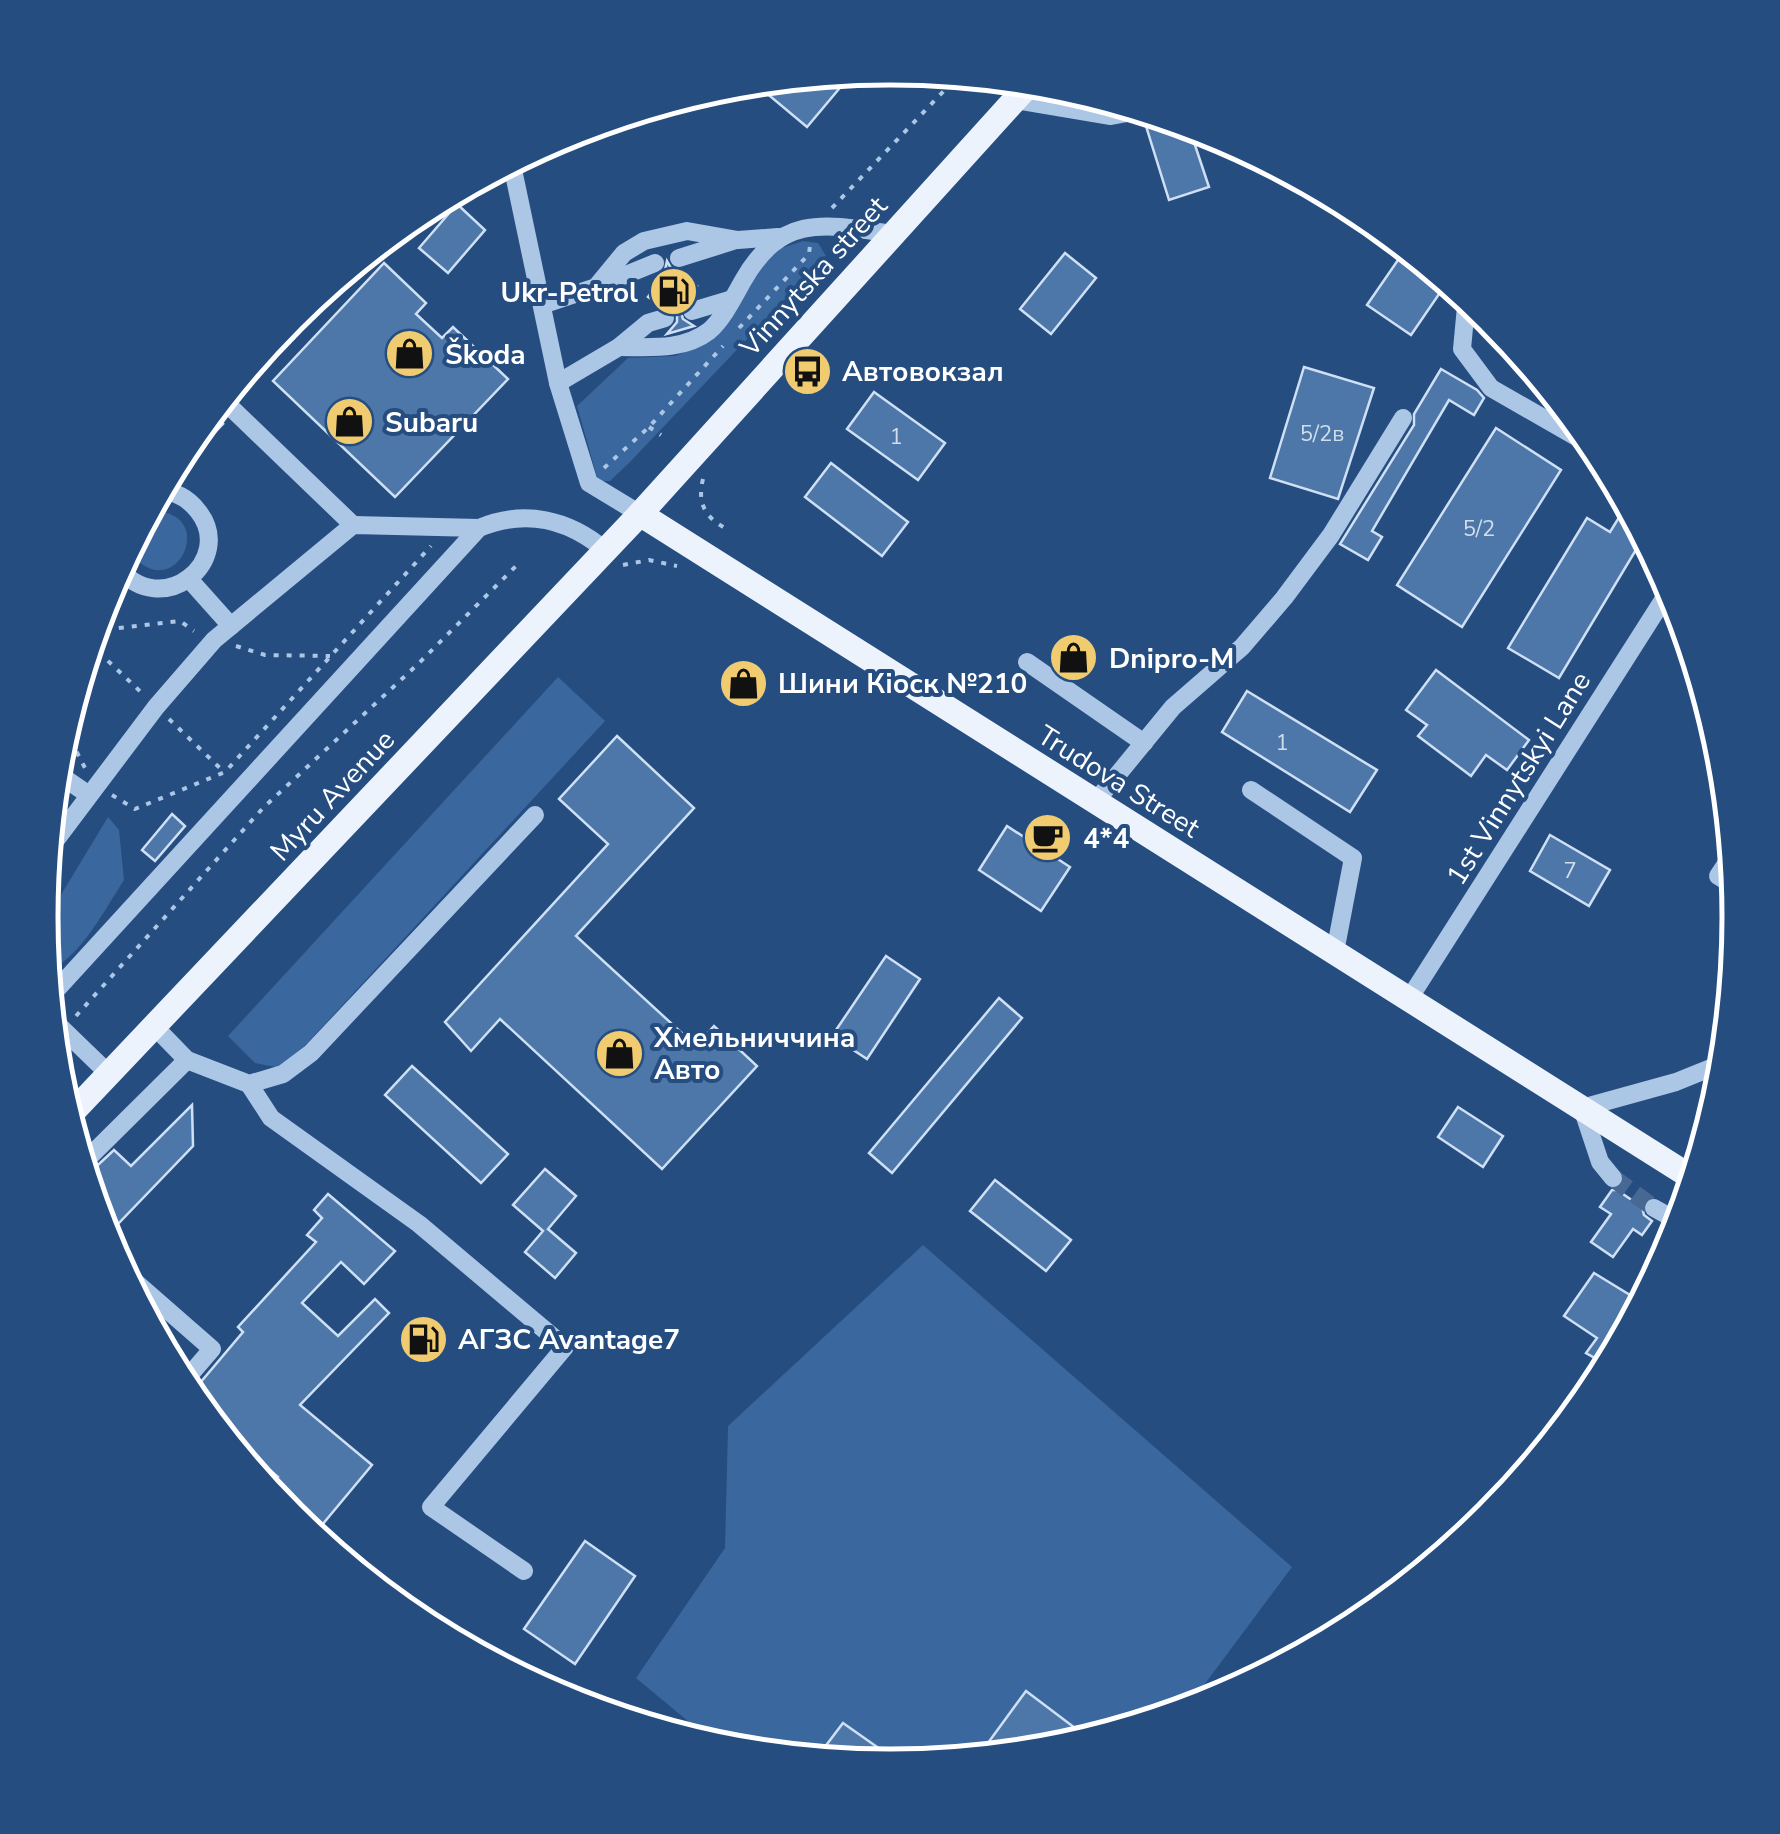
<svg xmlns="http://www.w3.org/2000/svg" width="1780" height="1834" font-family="'Nunito Sans',sans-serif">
<rect width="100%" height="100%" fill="#254d80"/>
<g fill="#3a679d">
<polygon points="803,241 818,243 826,256 629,463 610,481 603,481 597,477 577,406 628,358 675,356 690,350 773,251"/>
<path d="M152,511C214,511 183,591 143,565C135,559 132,554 130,545L147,513Z"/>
<polygon points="558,677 605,721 290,1062 280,1068 255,1063 228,1036"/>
<path d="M108,817L119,830L124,880C107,906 76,966 45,970L41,928Z"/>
<polygon points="923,1245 1292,1567 1184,1712 1055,1751 889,1767 724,1751 636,1678 725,1548 728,1426"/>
</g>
<g fill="#4d77a9" stroke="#cfe0f5" stroke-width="2.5">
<polygon points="854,71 807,127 752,81"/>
<polygon points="1170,118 1188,124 1209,187 1169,200 1146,126"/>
<polygon points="457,204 485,230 448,273 419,248"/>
<polygon points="1407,247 1448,281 1411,335 1367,305"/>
<polygon points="1065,253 1096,278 1051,334 1020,309"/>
<polygon points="667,261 671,268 682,270 684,278 697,286 680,309 683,319 694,326 667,334 677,322 677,314 673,308 662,306 648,297 658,283 657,276 665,270"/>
<polygon points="384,263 426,303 416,314 442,338 453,327 508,379 395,497 273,381"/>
<polygon points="1304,367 1374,388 1338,499 1270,478"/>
<polygon points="1441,369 1477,390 1484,398 1474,415 1449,400 1372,531 1382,537 1368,560 1340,544 1414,425 1414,414"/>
<polygon points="874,392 945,443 918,480 847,429"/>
<polygon points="209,414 223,424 178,470 173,465 184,444"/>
<polygon points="1496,428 1561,470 1462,627 1397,585"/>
<polygon points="831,463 908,522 882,556 805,497"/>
<polygon points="1628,503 1660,563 1637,548 1559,678 1508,648 1587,518 1610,532"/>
<polygon points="1436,670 1529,740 1507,770 1486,755 1471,776 1418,736 1427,725 1406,710"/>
<polygon points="1247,691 1377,770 1350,812 1222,732"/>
<polygon points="617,736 694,808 576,936 696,1046 714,1026 757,1066 662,1169 500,1019 471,1051 445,1022 608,844 559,799"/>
<polygon points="172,814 185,826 155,861 142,850"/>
<polygon points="1007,826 1070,867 1041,911 979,870"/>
<polygon points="1550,835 1610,870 1589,906 1530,871"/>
<polygon points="886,956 920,979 867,1059 832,1036"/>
<polygon points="999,998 1022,1018 892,1173 869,1153"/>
<polygon points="412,1066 508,1154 481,1183 385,1095"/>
<polygon points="192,1105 193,1146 116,1226 93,1204 85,1177 114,1150 131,1166"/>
<polygon points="1458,1107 1503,1136 1483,1167 1438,1137"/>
<polygon points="545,1169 576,1196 548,1229 576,1253 555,1278 525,1252 543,1231 513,1205"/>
<polygon points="995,1180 1071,1240 1046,1271 970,1211"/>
<polygon points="1612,1190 1617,1190 1642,1207 1644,1215 1652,1221 1642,1235 1633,1229 1613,1257 1591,1242 1611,1214 1600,1207"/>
<polygon points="328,1194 395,1251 364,1284 341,1262 302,1303 338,1336 375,1299 389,1313 300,1405 372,1465 312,1537 289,1518 267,1491 278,1477 205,1415 189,1396 243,1332 238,1327 316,1242 307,1235 322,1218 314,1210"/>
<polygon points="1594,1273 1643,1303 1609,1366 1586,1353 1597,1338 1564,1316"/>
<polygon points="585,1541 635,1576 575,1664 524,1629"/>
<polygon points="1026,1691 1083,1734 1076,1745 1055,1751 977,1758"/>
<polygon points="843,1723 904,1766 815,1760"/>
</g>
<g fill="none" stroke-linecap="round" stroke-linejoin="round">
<polyline stroke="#466893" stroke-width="18" stroke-dasharray="18 9" stroke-linecap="butt" points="1613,1178 1654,1208"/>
<g stroke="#acc6e6" stroke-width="4" stroke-dasharray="5 8" stroke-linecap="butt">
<polyline points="832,208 960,74"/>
<polyline points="739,328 809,254 810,245"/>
<polyline points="649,427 661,435"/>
<polyline points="604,468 649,427 723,346"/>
<path d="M703,479C697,503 705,517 725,528"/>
<polyline points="623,565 649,560 677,566"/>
<polyline points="93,631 180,621 194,631"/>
<polyline points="89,643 144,695"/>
<polyline points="236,646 265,655 330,656"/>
<polyline points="71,702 68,735 85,768"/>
<polyline points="169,719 223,771"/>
<polyline points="112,795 135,809 225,772 431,546"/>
<polyline points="76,1016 263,808 418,664 516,566"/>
</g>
<g stroke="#acc6e6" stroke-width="18">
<polyline points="1015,100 1111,116 1143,110"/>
<polyline points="511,160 558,383 589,483 640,514"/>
<polyline points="679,258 736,240"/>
<polyline points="601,285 655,263"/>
<polyline points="1467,296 1462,349 1491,388 1599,450"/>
<polyline points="542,305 596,287 624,253 644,241 687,231 738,240 778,237"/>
<polyline points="692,311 732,299"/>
<path d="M619,347C649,347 683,351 709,331C724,318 734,296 744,279C782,213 826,224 893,234"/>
<polyline points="558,383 619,347 648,323 665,318"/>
<polyline points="221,398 353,525"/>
<path d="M118,567C161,622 237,560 198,511C188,498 176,491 159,491"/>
<polyline points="189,579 231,626"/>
<polyline points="1027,662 1144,743"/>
<polyline points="54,771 89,795"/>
<polyline points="1251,790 1353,858 1335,952"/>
<polyline points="1096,801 1173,707 1242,647 1284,598 1331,535 1403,418"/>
<polyline points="1734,852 1718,876 1737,888"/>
<polyline points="46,853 156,707 214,640 353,525 479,528"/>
<path d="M48,999L479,528C525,509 568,519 605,550"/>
<polyline points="1409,999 1672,586"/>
<polyline points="50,1017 109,1074"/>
<polyline points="154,1026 187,1060 249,1084 283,1074 311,1053 535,815"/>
<polyline points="249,1084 271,1118 419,1224 565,1347 431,1507 524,1571"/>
<polyline points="81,1165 187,1060"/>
<polyline points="1613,1178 1600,1162 1582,1108 1676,1082 1718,1065 1725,1068"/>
<polyline points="1654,1208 1681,1223"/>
<polyline points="117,1266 212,1349 181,1385"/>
</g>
<g stroke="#edf3fd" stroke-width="25">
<polyline points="640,514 1694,1179"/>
<polyline points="67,1118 640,514 1032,81"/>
</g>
</g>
<defs>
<symbol id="fuel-disc" viewBox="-11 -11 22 22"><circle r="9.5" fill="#f0cb70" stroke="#254d80"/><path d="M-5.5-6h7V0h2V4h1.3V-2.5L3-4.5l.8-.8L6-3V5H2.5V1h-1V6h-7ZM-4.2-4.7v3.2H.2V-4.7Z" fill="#111"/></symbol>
<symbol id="shop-disc" viewBox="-11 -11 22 22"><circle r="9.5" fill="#f0cb70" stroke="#254d80"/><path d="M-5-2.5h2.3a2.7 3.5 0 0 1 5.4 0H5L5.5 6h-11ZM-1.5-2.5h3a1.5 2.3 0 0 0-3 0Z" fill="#111"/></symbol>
<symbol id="bus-disc" viewBox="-11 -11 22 22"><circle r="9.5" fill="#f0cb70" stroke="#254d80"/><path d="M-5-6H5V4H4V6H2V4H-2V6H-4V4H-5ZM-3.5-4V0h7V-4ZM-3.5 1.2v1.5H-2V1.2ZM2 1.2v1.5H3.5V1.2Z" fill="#111"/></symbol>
<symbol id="cafe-disc" viewBox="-11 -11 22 22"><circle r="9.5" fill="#f0cb70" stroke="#254d80"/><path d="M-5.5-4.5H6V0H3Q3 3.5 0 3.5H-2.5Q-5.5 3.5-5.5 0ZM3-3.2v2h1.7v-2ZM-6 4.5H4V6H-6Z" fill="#111"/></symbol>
</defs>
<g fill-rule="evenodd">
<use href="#fuel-disc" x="646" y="264" width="55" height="55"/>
<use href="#shop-disc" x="382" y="326" width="55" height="55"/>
<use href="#bus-disc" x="780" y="344" width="55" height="55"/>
<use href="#shop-disc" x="322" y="394" width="55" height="55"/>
<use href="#shop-disc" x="1046" y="630" width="55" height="55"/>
<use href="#shop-disc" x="716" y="656" width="55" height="55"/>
<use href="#cafe-disc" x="1020" y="810" width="55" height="55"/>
<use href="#shop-disc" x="592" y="1026" width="55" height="55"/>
<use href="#fuel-disc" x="396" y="1312" width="55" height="55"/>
</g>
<g text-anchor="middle" stroke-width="8" stroke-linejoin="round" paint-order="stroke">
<g font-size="22" fill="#d2ddea">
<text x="1322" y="441">5/2в</text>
<text x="896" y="444">1</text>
<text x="1479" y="536">5/2</text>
<text x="1282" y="750">1</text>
<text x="1570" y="878">7</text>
</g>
<g font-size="28" fill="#fff" stroke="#254d80">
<text transform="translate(813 276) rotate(-48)" y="10">Vinnytska street</text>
<text transform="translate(1518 778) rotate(-58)" y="10">1st Vinnytskyi Lane</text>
<text transform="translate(1119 781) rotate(32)" y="10">Trudova Street</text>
<text transform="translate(332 795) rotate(-47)" y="10">Myru Avenue</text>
</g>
<g font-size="28" font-weight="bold" fill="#fff" stroke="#254d80" text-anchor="start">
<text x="638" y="302" text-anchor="end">Ukr-Petrol</text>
<text x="445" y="364">Škoda</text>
<text x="842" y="381">Автовокзал</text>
<text x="385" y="432">Subaru</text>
<text x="1109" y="668">Dnipro-M</text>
<text x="778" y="693">Шини Кіоск №210</text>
<text x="1083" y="848">4*4</text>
<text x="654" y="1047">Хмельниччина<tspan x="654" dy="32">Авто</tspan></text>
<text x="458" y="1349">АГЗС Avantage7</text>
</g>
</g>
<path d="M0 0H1780V1834H0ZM58 917a832 832 0 1 1 1664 0a832 832 0 1 1-1664 0Z" fill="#254d80" fill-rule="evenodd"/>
<path fill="none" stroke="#fff" stroke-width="5" d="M58 917a832 832 0 1 1 1664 0a832 832 0 1 1-1664 0Z"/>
</svg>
